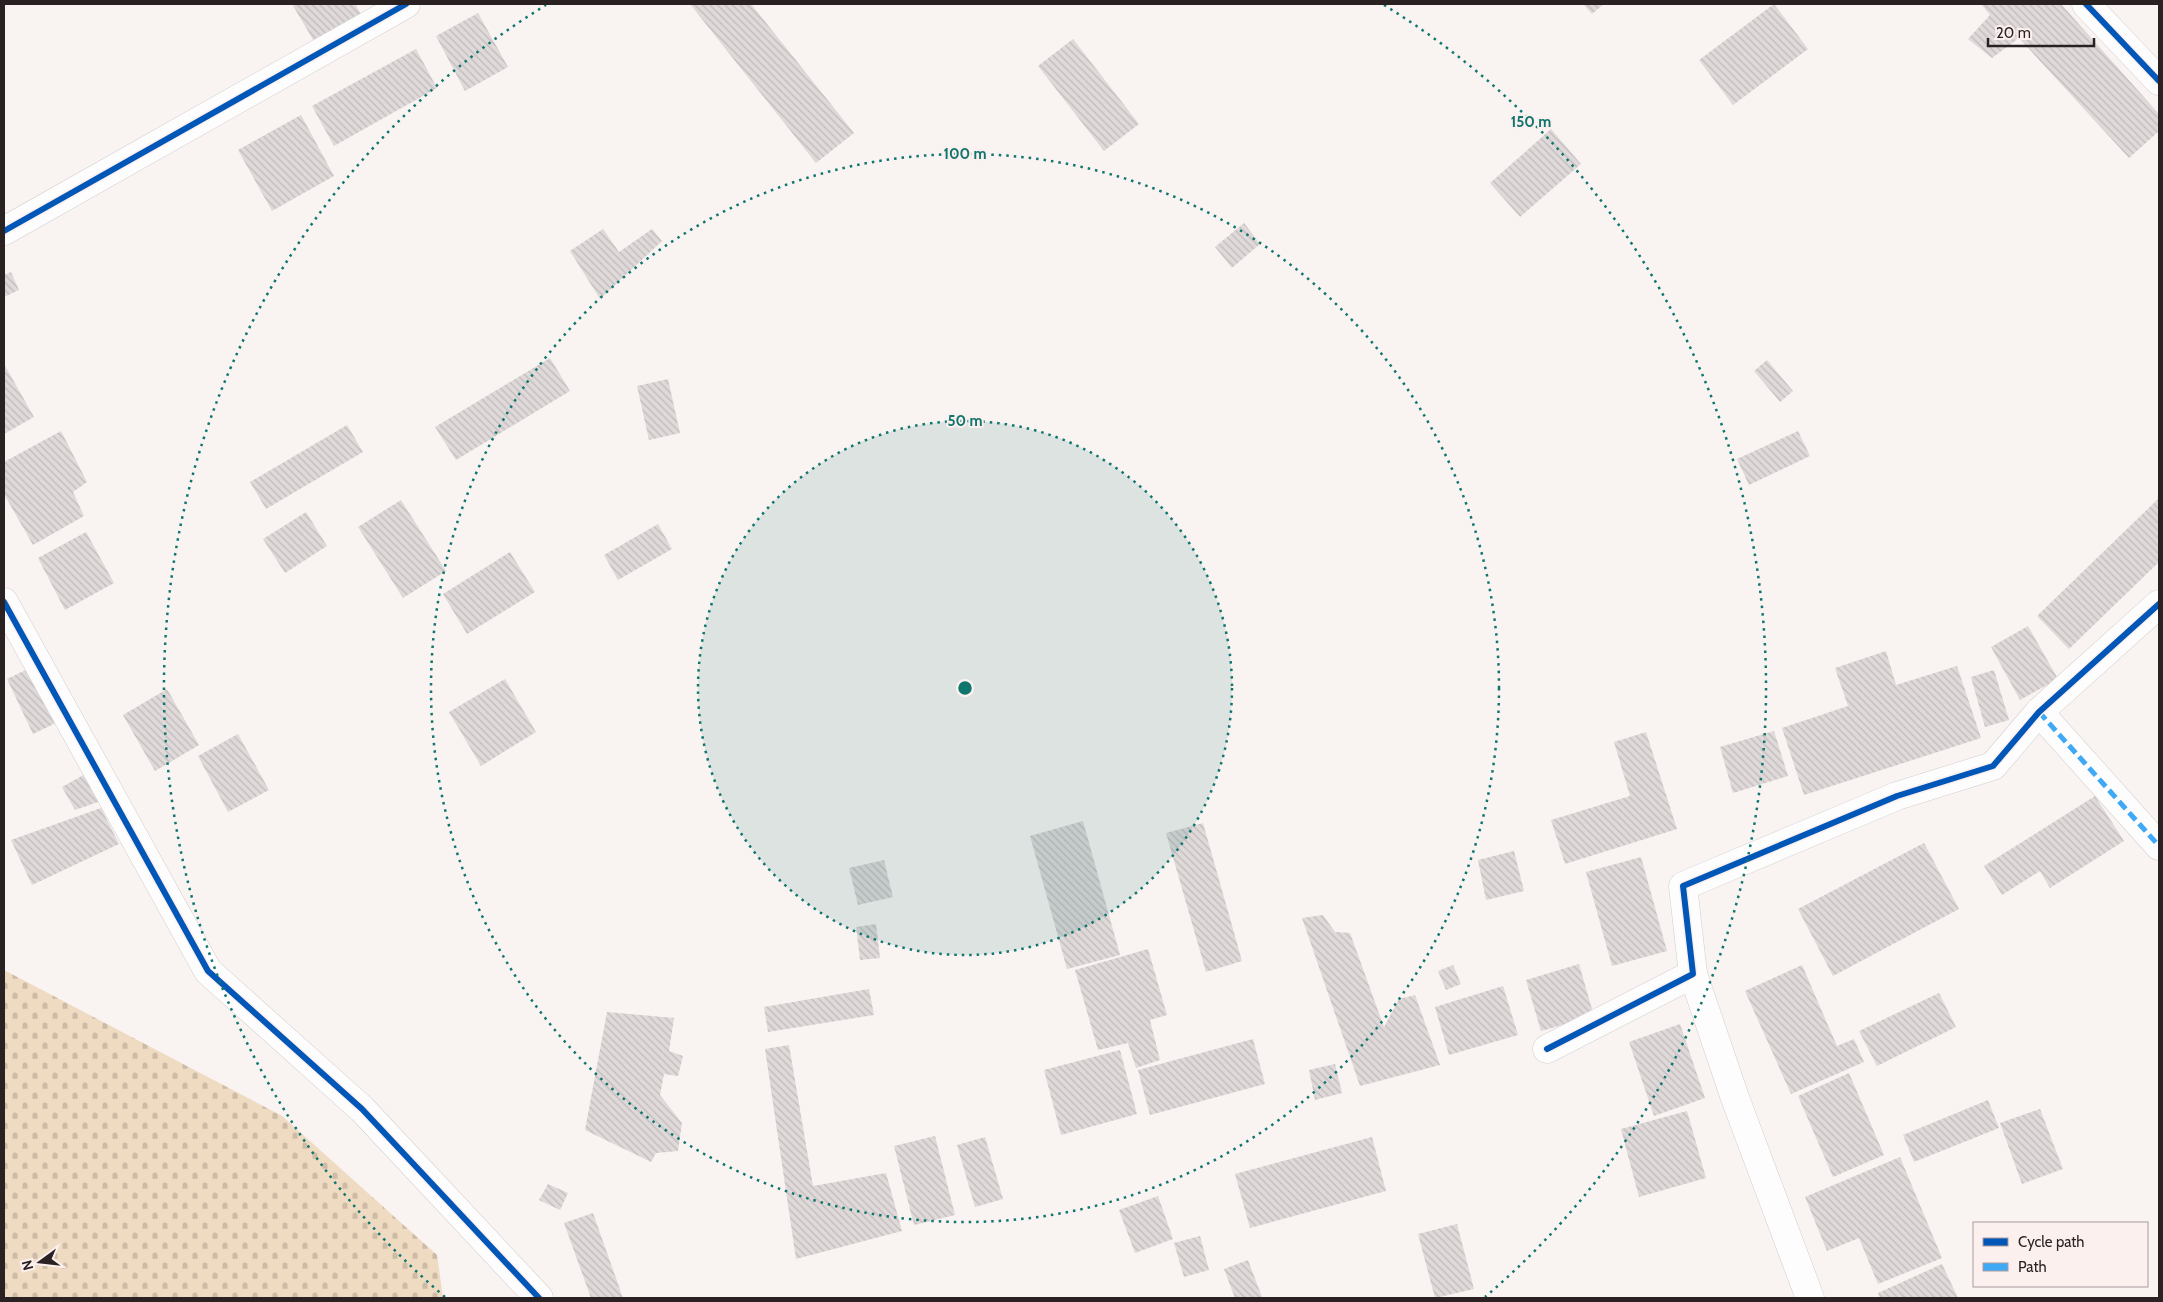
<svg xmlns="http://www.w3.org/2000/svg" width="2163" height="1302" font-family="Cabin,sans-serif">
<defs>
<pattern id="cemetery-stones" width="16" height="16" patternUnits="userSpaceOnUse" patternTransform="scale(1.25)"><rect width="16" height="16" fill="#efdac2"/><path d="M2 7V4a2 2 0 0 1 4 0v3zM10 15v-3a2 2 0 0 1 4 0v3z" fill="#cdbba6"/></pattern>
<pattern id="building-back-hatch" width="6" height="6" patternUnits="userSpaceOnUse" patternTransform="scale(1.25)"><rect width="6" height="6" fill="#e0d9da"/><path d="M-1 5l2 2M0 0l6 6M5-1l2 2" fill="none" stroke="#c0babb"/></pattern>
</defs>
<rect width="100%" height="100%" fill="#f9f3f2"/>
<polygon fill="url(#cemetery-stones)" points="4,970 282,1116 437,1255 443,1298 4,1298"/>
<g fill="url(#building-back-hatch)">
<polygon points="292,4 355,4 362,16 315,43"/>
<polygon points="690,4 751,4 854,133 816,163"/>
<polygon points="1583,4 1604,4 1592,14"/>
<polygon points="1774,4 1808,49 1733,105 1699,60"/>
<polygon points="1981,4 2061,4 2159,114 2159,131 2129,158 2019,38 1992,58 1968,39 1990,15"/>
<polygon points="478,13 508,67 465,91 436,36"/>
<polygon points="1073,39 1139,124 1104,151 1038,66"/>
<polygon points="416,49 437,88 334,146 312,106"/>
<polygon points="301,115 334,176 272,211 238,150"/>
<polygon points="1551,129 1581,164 1520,217 1490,183"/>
<polygon points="1244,223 1260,244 1232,268 1215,247"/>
<polygon points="603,229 619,252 652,229 662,241 600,299 570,251"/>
<polygon points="11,272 19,290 4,297 4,275"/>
<polygon points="550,358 570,391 456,460 435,427"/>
<polygon points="1767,360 1793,391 1780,402 1754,371"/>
<polygon points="4,364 34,417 4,434"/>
<polygon points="668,379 680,433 649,440 637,386"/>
<polygon points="347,425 363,452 266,509 250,482"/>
<polygon points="61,431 87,482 73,492 84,516 33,545 4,494 4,462"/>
<polygon points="1798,431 1810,456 1749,485 1737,459"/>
<polygon points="2159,498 2159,562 2069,649 2037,616"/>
<polygon points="401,500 446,571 403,598 358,527"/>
<polygon points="306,512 327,546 285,573 263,539"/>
<polygon points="658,524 672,549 618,580 604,555"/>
<polygon points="86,532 114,583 65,610 38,558"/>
<polygon points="510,552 535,592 467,634 443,594"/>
<polygon points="2028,626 2058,679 2020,700 1991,647"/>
<polygon points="1886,651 1896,685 1957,666 1981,738 1804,795 1782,728 1848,706 1835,668"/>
<polygon points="32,667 58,722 33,734 7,679"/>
<polygon points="1994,670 2009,720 1985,727 1971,677"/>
<polygon points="505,679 536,732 481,766 449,712"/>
<polygon points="167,689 199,745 155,771 123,715"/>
<polygon points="1774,731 1788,776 1733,793 1720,747"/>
<polygon points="1646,732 1677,829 1565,864 1551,820 1630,796 1614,742"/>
<polygon points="238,734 269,790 228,812 198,756"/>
<polygon points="87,773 101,801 75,810 62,787"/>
<polygon points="2095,796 2124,841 2050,888 2040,871 2002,895 1984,866"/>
<polygon points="101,808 119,844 32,885 11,840"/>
<polygon points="1083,821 1120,955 1067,969 1030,836"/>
<polygon points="1203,823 1242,961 1206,972 1166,833"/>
<polygon points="1924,843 1959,909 1833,976 1798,909"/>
<polygon points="1514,851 1524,891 1486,900 1478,860"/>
<polygon points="1641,857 1667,951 1612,966 1586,872"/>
<polygon points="884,860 893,897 858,905 849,868"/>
<polygon points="1323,915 1335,932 1350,933 1384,1027 1399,999 1415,995 1440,1065 1360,1086 1302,918"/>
<polygon points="876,924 880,958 860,960 856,927"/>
<polygon points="1148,949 1167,1015 1150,1020 1160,1060 1136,1068 1128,1043 1098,1050 1075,970"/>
<polygon points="1579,964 1594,1016 1541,1031 1526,980"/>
<polygon points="1453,965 1461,984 1446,990 1438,971"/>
<polygon points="1802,965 1837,1046 1854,1039 1864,1062 1791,1094 1745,991"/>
<polygon points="1503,986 1518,1035 1449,1055 1435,1007"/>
<polygon points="869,989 874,1015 768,1032 764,1007"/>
<polygon points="1939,993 1956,1027 1877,1066 1859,1031"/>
<polygon points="607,1012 674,1018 669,1051 683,1056 678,1076 664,1074 660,1095 682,1123 678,1151 656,1153 651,1162 585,1130"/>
<polygon points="1680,1024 1705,1098 1654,1116 1629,1042"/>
<polygon points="1253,1039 1265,1084 1150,1115 1138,1070"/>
<polygon points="789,1045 813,1186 886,1173 902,1231 796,1259 765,1049"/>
<polygon points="1120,1050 1137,1114 1061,1135 1044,1070"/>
<polygon points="1335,1064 1342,1093 1315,1100 1309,1070"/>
<polygon points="1849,1073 1884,1155 1833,1177 1798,1096"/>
<polygon points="1988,1100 1999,1128 1914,1162 1903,1135"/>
<polygon points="2040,1109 2063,1169 2022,1184 2000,1123"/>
<polygon points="1687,1111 1706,1178 1639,1197 1621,1129"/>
<polygon points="935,1136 955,1215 914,1225 894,1146"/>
<polygon points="985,1137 1003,1199 975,1207 957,1145"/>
<polygon points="1372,1137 1386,1191 1250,1228 1235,1174"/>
<polygon points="1900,1157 1942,1258 1878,1284 1859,1238 1827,1251 1805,1197"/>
<polygon points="548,1184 568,1193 560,1210 539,1200"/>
<polygon points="1158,1196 1173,1239 1135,1253 1119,1210"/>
<polygon points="593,1213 623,1298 591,1298 564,1223"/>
<polygon points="1457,1224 1474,1289 1435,1298 1418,1234"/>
<polygon points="1200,1236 1209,1270 1184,1277 1174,1243"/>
<polygon points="1248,1260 1262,1297 1235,1298 1224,1269"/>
<polygon points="1942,1264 1958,1298 1880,1298 1878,1293"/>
</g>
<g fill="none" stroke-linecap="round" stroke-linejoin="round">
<defs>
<g id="street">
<polyline points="2086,4 2159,81"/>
<polyline points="4,231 406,4"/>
<polyline points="4,602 208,971 362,1109 539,1298"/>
<polyline points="2039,712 2159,846"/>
<polyline points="1693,974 1735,1098 1810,1298"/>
<polyline points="1547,1049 1693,974 1683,886 1897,796 1993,766 2039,712 2159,604"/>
</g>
</defs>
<use href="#street" stroke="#d4cecd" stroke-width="29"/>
<use href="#street" stroke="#fefdfd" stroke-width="28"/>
<polyline stroke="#3fa9f5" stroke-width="5" stroke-dasharray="10 5" stroke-linecap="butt" points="2039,712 2159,846"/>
<defs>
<g id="cycleway">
<polyline points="2086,4 2159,81"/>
<polyline points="4,231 406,4"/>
<polyline points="4,602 208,971 362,1109 539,1298"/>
<polyline points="1547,1049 1693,974 1683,886 1897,796 1993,766 2039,712 2159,604"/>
</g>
</defs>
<use href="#cycleway" stroke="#fcf0ef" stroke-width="9"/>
<use href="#cycleway" stroke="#0057b8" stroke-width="6"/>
</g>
<circle cx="965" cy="688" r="267" fill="#0f766e" fill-opacity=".12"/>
<g fill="none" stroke="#0f766e" stroke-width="2.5" stroke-dasharray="2.5 5">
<circle cx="965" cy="688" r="267"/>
<circle cx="965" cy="688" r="534"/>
<path d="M445 1297A801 801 0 0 1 546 5M1384 5A801 801 0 0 1 1485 1297"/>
</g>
<circle cx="965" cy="688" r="8" fill="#0f766e" stroke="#fcf0ef" stroke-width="2.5"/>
<g font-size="15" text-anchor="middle" font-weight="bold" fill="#0f766e" stroke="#fcf0ef" stroke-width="4" stroke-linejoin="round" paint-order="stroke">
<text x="1531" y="127">150 m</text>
<text x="965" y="159">100 m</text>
<text x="965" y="426">50 m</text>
</g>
<rect width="2163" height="1302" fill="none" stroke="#2a2222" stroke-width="10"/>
<rect x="1973" y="1222" width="175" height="65" fill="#fcf0ef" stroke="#a89e9d"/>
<rect x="1983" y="1238" width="25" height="8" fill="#0057b8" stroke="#a89e9d"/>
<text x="2018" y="1247" font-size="15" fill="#2a2222">Cycle path</text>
<rect x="1983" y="1263" width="25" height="8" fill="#3fa9f5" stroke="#a89e9d"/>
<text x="2018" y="1272" font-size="15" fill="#2a2222">Path</text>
<g transform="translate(40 1262) rotate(255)" stroke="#fcf0ef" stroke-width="4" paint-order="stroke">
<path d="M0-4L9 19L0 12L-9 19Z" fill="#2a2222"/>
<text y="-8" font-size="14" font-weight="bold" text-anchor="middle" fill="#2a2222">N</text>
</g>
<path d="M1988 38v8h106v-8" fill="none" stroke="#2a2222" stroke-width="2.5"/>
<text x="1996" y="38" font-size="15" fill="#2a2222" stroke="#fcf0ef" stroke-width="4" paint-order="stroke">20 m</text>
</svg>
